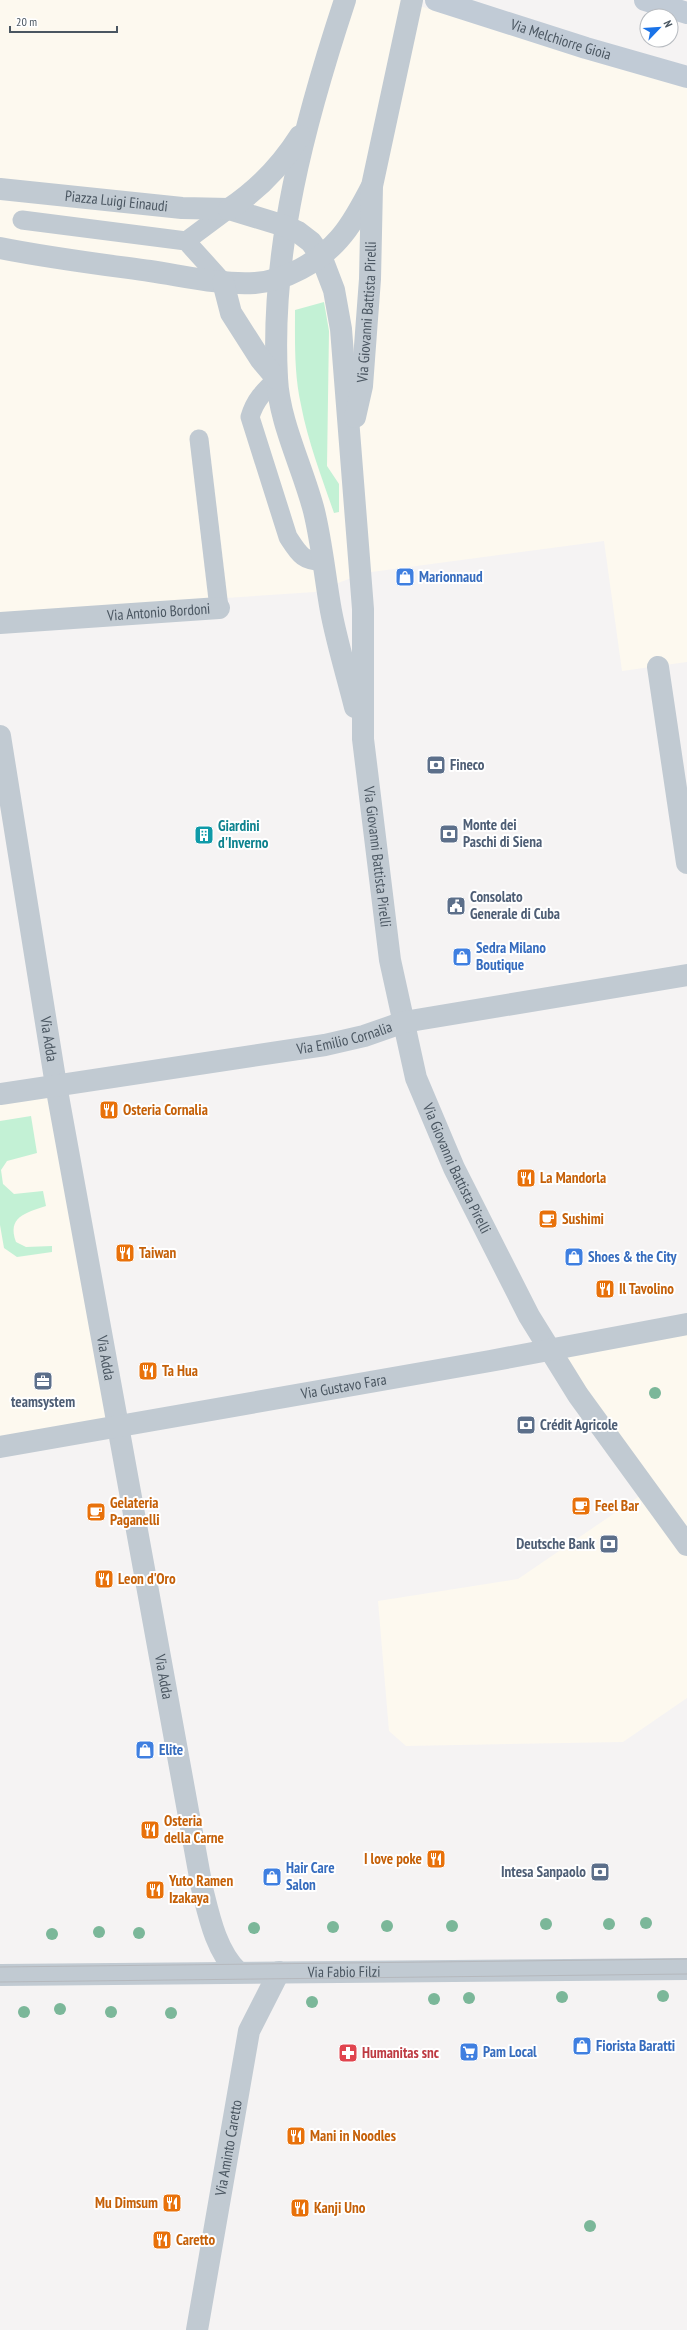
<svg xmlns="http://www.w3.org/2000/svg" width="687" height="2330" font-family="'PT Sans Narrow',sans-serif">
<rect width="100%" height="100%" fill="#f5f3f3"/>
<g fill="#fdf9ef">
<polygon points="0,0 399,0 687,85 687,662 622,671 604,541 364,573 315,592 0,613"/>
<polygon points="53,1090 114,1425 0,1445 0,1098"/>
<polygon points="687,1330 687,1698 623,1742 406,1746 389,1731 378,1601 518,1579 647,1491 561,1353"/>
</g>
<g fill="#c3f1d5">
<path d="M324,302L329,331L327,466L339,484V512L334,513C322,478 308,442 301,405C294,374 295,342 295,310Z"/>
<path d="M31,1116L37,1153L7,1161L1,1170L3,1184L14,1194L43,1191L46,1206C25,1213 7,1217 16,1242L26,1247L52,1246V1252L17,1257L4,1248L0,1225V1121Z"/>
</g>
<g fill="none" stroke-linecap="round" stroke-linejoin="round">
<g stroke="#c1cad2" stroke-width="19">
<polyline points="22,220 186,241 223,282"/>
<polyline points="186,241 229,209"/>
<path d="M277,379C264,391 255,400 250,417L288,537C299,554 303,562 324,561"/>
<polyline points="199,439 219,608"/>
</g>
<g stroke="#c1cad2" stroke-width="22">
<path d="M345,0C305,121 270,249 277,378C279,422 303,468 314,511C322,544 325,578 331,611C337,643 347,675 355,707"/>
<path id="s1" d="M0,189L182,208L229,209L285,226L298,232L311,242L321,256L334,290L341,329L363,609V739L390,960L416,1078L454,1168L529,1316L578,1395L687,1545"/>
<path d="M229,209C259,189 281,166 300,136"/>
<path d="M0,248C50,258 99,264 150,271C184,276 220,285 255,283C285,281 319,262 339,239C352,225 362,205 371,188"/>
<polyline points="223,282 231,313 261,360 277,379"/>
<path id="s2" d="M355,417L362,386L370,279L372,186L412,0"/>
<path id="s3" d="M0,623L219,608"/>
<polyline points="658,667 687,863"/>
<path id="s4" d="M0,736L56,1085L202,1888C209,1916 216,1951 238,1972"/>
<path id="s5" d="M0,1094L325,1045L364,1036L404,1022L687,975"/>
<path id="s6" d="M0,1447L490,1361L687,1324"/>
<path id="s7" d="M0,1975L687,1969"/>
<path id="s8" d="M197,2330L249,2031L279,1972"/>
</g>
<g stroke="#c1cbd6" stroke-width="22">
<path id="s9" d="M436,0L586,48L687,77"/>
<polyline points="645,0 687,13"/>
</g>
<g stroke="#b5b8bd" stroke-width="1">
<polyline points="0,1967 687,1959"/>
<polyline points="0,1982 687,1974"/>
</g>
</g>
<g fill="#7bb799">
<circle cx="655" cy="1393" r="6"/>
<circle cx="646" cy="1923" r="6"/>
<circle cx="546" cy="1924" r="6"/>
<circle cx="609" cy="1924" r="6"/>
<circle cx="387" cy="1926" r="6"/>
<circle cx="452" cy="1926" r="6"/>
<circle cx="333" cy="1927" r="6"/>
<circle cx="254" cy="1928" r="6"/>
<circle cx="99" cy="1932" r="6"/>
<circle cx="139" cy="1933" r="6"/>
<circle cx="52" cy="1934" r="6"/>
<circle cx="663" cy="1996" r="6"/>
<circle cx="562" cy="1997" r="6"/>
<circle cx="469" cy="1998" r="6"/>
<circle cx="434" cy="1999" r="6"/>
<circle cx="312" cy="2002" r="6"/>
<circle cx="60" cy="2009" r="6"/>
<circle cx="24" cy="2012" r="6"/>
<circle cx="111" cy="2012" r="6"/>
<circle cx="171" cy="2013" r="6"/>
<circle cx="590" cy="2226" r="6"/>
</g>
<defs>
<symbol id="shop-square" viewBox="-11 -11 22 22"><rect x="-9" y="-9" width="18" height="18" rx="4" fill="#3f7fe0" stroke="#fff"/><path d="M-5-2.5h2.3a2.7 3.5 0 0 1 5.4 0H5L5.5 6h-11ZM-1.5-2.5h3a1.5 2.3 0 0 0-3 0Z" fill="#fff"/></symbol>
<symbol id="bank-square" viewBox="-11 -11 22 22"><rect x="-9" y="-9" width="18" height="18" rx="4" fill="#5c6f8a" stroke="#fff"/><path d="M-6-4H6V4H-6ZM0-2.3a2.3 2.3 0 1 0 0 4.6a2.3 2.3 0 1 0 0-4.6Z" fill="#fff"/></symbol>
<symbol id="building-square" viewBox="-11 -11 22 22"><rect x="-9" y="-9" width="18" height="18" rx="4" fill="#0f9aa8" stroke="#fff"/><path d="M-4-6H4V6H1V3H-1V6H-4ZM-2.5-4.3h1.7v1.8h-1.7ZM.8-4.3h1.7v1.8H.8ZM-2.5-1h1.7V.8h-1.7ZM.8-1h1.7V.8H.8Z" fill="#fff"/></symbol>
<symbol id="civic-square" viewBox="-11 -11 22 22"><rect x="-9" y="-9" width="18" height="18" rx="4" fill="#5c6f8a" stroke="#fff"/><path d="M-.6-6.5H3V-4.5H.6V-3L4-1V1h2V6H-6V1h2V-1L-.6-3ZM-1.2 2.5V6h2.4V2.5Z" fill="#fff"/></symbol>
<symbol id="restaurant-square" viewBox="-11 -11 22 22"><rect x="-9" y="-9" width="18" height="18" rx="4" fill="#e8710a" stroke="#fff"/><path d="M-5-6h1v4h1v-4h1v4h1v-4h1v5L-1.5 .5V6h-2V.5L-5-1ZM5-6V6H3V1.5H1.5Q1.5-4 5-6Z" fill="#fff"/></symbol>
<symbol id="cafe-square" viewBox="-11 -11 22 22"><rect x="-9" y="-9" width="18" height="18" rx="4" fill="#e8710a" stroke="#fff"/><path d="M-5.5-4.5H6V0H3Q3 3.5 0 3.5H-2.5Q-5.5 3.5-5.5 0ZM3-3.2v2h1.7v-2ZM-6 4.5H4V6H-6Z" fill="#fff"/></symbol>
<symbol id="office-square" viewBox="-11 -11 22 22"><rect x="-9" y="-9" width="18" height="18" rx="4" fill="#5c6f8a" stroke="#fff"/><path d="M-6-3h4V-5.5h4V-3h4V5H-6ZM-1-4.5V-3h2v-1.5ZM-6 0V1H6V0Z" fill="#fff"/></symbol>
<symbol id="supermarket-square" viewBox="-11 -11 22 22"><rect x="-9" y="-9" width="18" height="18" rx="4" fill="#3f7fe0" stroke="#fff"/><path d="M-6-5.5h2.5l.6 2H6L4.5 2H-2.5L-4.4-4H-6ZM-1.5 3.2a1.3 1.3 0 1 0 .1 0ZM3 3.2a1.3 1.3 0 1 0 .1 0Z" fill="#fff"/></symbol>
<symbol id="pharmacy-square" viewBox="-11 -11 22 22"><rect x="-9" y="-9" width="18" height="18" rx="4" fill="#e0444e" stroke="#fff"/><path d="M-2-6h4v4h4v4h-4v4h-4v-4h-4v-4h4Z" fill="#fff"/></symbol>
</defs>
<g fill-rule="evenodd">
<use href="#shop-square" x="394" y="566" width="22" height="22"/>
<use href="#bank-square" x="425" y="754" width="22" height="22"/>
<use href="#bank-square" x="438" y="823" width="22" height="22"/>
<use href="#building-square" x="193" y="824" width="22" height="22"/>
<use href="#civic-square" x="445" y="895" width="22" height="22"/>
<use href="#shop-square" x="451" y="946" width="22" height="22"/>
<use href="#restaurant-square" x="98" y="1099" width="22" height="22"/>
<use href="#restaurant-square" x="515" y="1167" width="22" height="22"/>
<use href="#cafe-square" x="537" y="1208" width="22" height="22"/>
<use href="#restaurant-square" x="114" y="1242" width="22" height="22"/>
<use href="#shop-square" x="563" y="1246" width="22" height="22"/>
<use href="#restaurant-square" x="594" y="1278" width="22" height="22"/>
<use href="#restaurant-square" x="137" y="1360" width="22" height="22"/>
<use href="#office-square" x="32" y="1370" width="22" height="22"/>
<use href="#bank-square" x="515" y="1414" width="22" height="22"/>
<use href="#cafe-square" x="570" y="1495" width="22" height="22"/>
<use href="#cafe-square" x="85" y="1501" width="22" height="22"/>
<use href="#bank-square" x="598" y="1533" width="22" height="22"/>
<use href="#restaurant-square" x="93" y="1568" width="22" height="22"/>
<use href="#shop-square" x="134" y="1739" width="22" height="22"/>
<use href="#restaurant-square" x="139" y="1819" width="22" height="22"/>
<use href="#restaurant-square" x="425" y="1848" width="22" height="22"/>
<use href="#bank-square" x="589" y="1861" width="22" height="22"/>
<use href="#shop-square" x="261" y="1866" width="22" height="22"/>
<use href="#restaurant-square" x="144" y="1879" width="22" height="22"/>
<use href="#shop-square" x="571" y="2035" width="22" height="22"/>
<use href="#supermarket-square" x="458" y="2041" width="22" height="22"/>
<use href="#pharmacy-square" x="337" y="2042" width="22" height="22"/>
<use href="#restaurant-square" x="285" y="2125" width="22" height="22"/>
<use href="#restaurant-square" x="161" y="2192" width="22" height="22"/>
<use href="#restaurant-square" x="289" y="2197" width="22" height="22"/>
<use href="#restaurant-square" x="151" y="2229" width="22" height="22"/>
</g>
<g text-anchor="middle" stroke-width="4" stroke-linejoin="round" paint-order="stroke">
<g font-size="15" fill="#4a5661" stroke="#fff">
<text dy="5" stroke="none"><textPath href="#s9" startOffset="131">Via Melchiorre Gioia</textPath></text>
<text dy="5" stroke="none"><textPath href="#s1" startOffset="117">Piazza Luigi Einaudi</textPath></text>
<text dy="5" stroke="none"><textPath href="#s2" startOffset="106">Via Giovanni Battista Pirelli</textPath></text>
<text dy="5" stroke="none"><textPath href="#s3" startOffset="159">Via Antonio Bordoni</textPath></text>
<text dy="5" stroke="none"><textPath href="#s1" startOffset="942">Via Giovanni Battista Pirelli</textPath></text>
<text dy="5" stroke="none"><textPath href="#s5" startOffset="349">Via Emilio Cornalia</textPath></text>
<text dy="5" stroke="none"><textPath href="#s4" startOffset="307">Via Adda</textPath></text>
<text dy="5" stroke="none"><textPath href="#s1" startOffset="1266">Via Giovanni Battista Pirelli</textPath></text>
<text dy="5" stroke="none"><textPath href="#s4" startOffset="631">Via Adda</textPath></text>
<text dy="5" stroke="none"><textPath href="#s6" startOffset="349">Via Gustavo Fara</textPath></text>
<text dy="5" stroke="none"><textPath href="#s4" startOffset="955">Via Adda</textPath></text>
<text dy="5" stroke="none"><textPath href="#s7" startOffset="344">Via Fabio Filzi</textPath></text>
<text dy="5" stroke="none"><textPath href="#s8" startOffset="185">Via Aminto Caretto</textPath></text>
</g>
<g font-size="15" font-weight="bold" fill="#366cbe" stroke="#fff" text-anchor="start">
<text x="419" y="582">Marionnaud</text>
<text x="476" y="953">Sedra Milano<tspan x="476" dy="17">Boutique</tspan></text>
<text x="588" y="1262">Shoes &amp; the City</text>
<text x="159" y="1755">Elite</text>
<text x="286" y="1873">Hair Care<tspan x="286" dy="17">Salon</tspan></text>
<text x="596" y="2051">Fiorista Baratti</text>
<text x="483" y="2057">Pam Local</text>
</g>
<g font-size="15" font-weight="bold" fill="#4e5e75" stroke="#fff" text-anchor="start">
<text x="450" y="770">Fineco</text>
<text x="463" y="830">Monte dei<tspan x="463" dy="17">Paschi di Siena</tspan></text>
<text x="470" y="902">Consolato<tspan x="470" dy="17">Generale di Cuba</tspan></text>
<text x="43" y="1407" text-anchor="middle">teamsystem</text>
<text x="540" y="1430">Crédit Agricole</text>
<text x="595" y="1549" text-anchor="end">Deutsche Bank</text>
<text x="586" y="1877" text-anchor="end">Intesa Sanpaolo</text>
</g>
<g font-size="15" font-weight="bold" fill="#0d838f" stroke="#fff" text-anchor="start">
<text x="218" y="831">Giardini<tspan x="218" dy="17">d'Inverno</tspan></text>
</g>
<g font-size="15" font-weight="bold" fill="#c56008" stroke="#fff" text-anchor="start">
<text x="123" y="1115">Osteria Cornalia</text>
<text x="540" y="1183">La Mandorla</text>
<text x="562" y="1224">Sushimi</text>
<text x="139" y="1258">Taiwan</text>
<text x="619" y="1294">Il Tavolino</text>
<text x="162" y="1376">Ta Hua</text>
<text x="110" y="1508">Gelateria<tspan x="110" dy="17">Paganelli</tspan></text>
<text x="595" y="1511">Feel Bar</text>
<text x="118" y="1584">Leon d'Oro</text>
<text x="164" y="1826">Osteria<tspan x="164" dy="17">della Carne</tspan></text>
<text x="422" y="1864" text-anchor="end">I love poke</text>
<text x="169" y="1886">Yuto Ramen<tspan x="169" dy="17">Izakaya</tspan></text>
<text x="310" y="2141">Mani in Noodles</text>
<text x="158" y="2208" text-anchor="end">Mu Dimsum</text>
<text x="314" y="2213">Kanji Uno</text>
<text x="176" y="2245">Caretto</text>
</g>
<g font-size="15" font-weight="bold" fill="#be3a42" stroke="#fff" text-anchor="start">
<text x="362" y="2058">Humanitas snc</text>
</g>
</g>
<g transform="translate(659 28) rotate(65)"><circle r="19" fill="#ffffff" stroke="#b7bbc0"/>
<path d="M0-3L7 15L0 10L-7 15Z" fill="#1a73e8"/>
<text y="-6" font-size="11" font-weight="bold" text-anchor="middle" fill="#4a5661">N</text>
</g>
<path d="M10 26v6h107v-6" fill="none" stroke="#4a5661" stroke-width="2"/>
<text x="16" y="26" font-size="12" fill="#4a5661" stroke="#ffffff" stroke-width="3" paint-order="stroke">20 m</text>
</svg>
